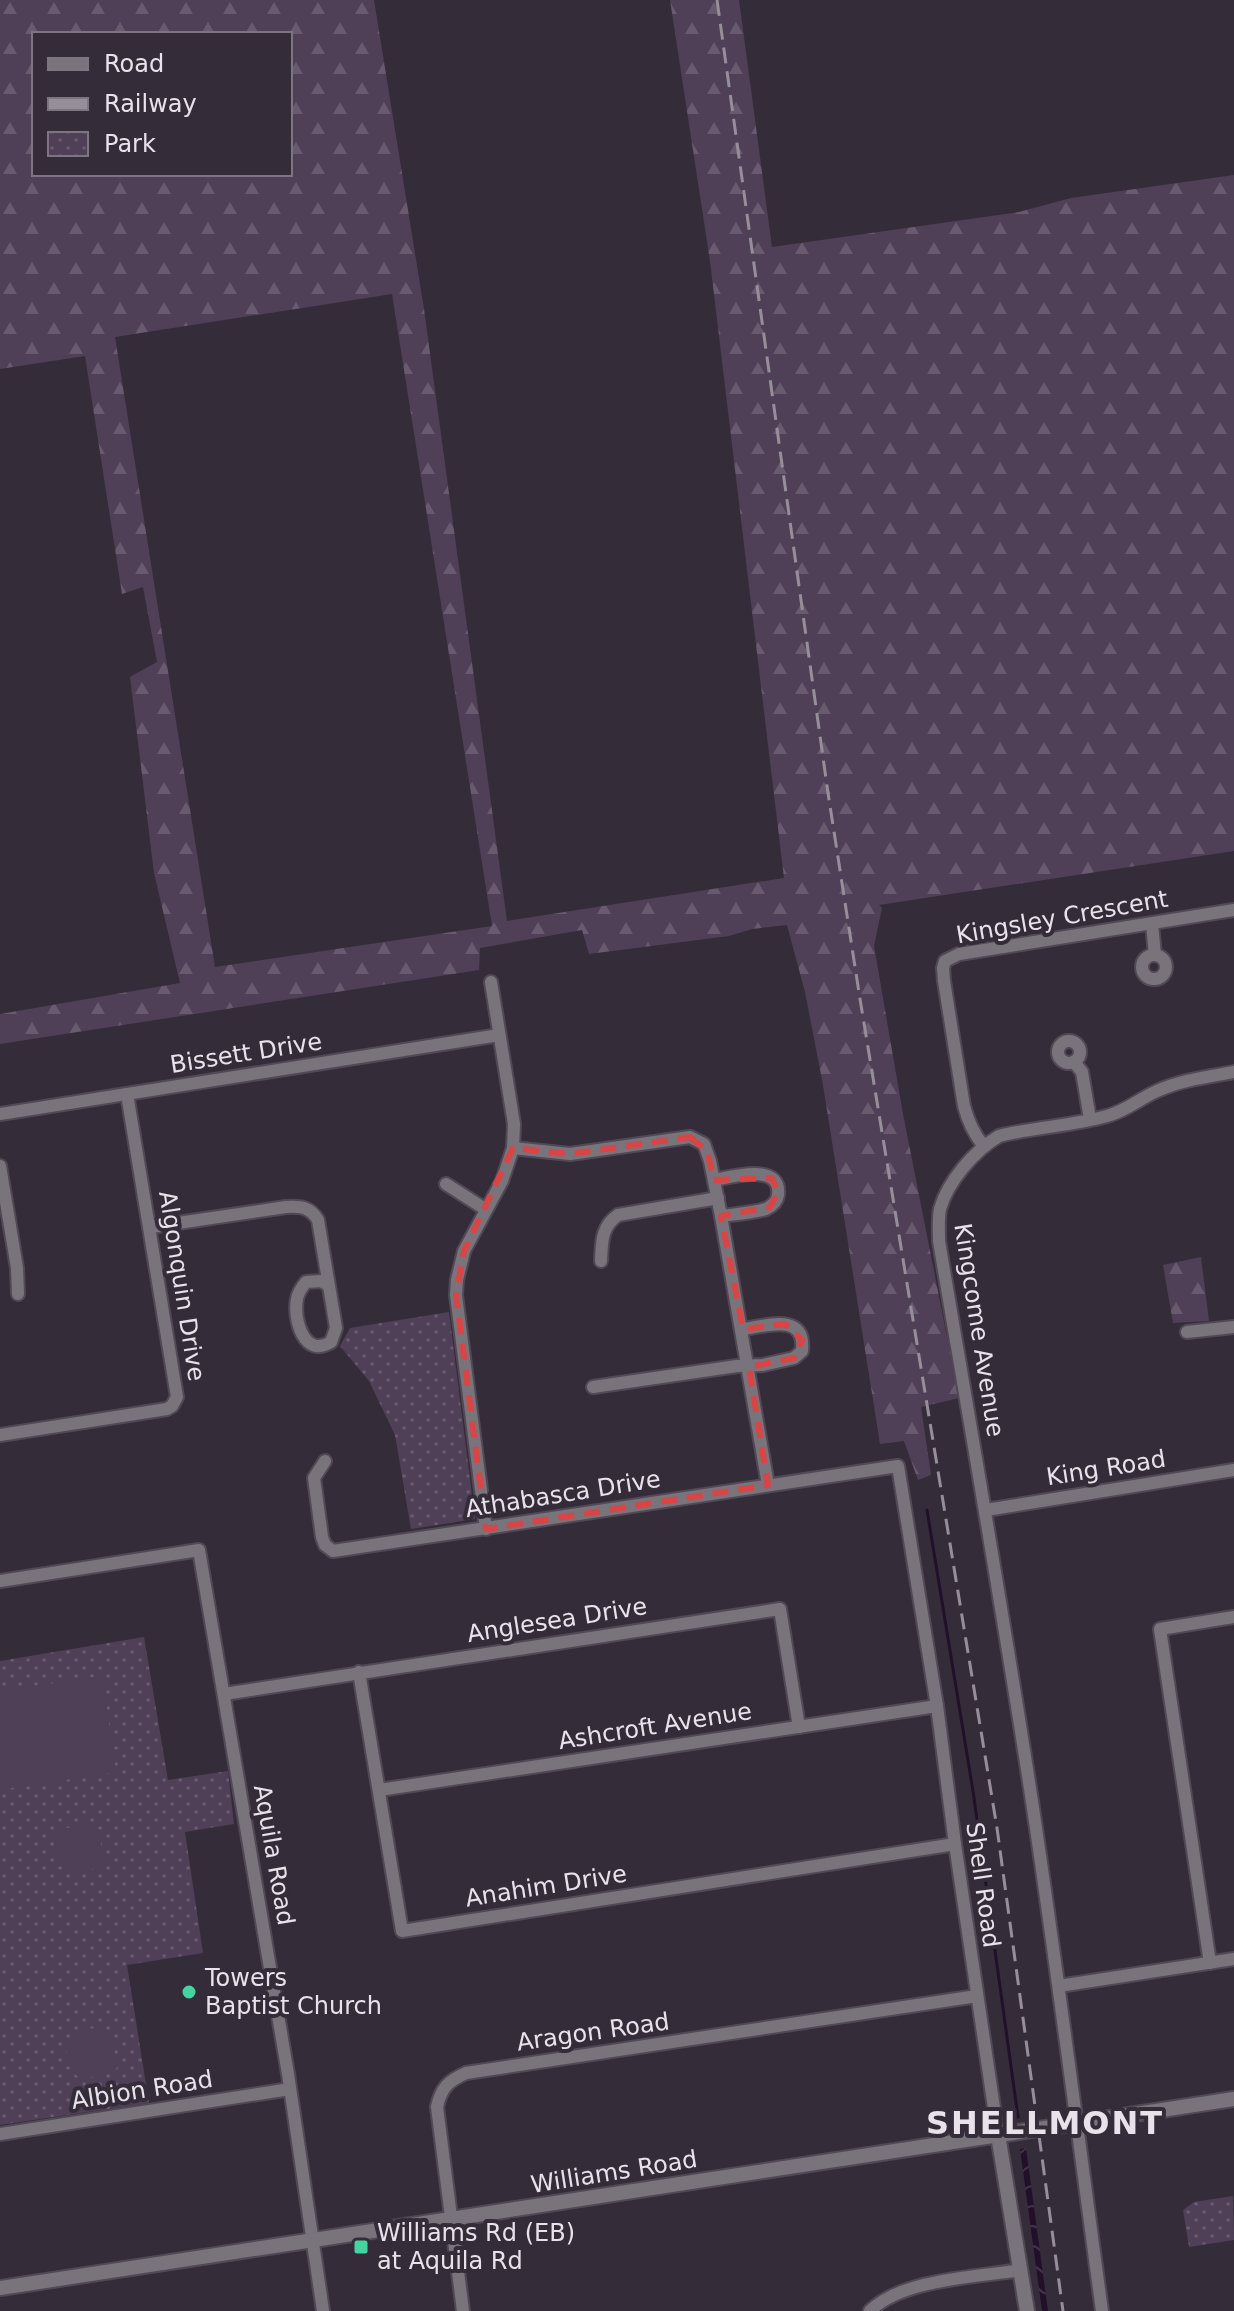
<svg xmlns="http://www.w3.org/2000/svg" width="1234" height="2311" font-family="'DejaVu Sans',sans-serif">
<defs>
<pattern id="forest-firs" width="22" height="20" patternUnits="userSpaceOnUse" patternTransform="scale(2)"><rect width="22" height="20" fill="#4f3f57"/><path d="M5 1l3.5 6h-7zM16 11l3.5 6h-7z" fill="#685a6f"/></pattern>
<pattern id="park-dots" width="8" height="8" patternUnits="userSpaceOnUse" patternTransform="scale(2)"><rect width="8" height="8" fill="#4f3f57"/><path d="M2 2h.1M6 6h.1" fill="none" stroke="#685a6f" stroke-width="1.8" stroke-linecap="round"/></pattern>
<pattern id="water-waves" width="16" height="10" patternUnits="userSpaceOnUse" patternTransform="scale(2)"><rect width="16" height="10" fill="#22102b"/><path d="M0 5q4-4 8 0t8 0" fill="none" stroke="#42324a"/></pattern>
</defs>
<rect width="100%" height="100%" fill="#352c3a"/>
<g fill="url(#forest-firs)" fill-rule="evenodd">
<path d="M0,0H374L424,309L507,921L784,878L710,261L670,0H739L772,247L1019,212L1071,198L1234,175V851L879,905L882,908L874,946L903,1114L959,1398L921,1407L931,1475L918,1480L904,1441L880,1444L823,1085L805,992L787,925L752,929L729,936L589,954L582,930L480,948L479,970L0,1044V1014L180,983L154,873L130,677L157,662L143,587L122,594L85,356L0,369ZM34,34H290V174H34ZM392,294L492,926L215,967L115,337Z"/>
<polygon points="1201,1257 1209,1321 1173,1323 1163,1265"/>
</g>
<g fill="url(#park-dots)">
<polygon points="449,1312 475,1519 411,1529 395,1435 369,1381 340,1346 350,1328"/>
<polygon points="144,1637 168,1780 228,1771 234,1824 185,1832 203,1953 127,1965 149,2103 0,2125 0,1661"/>
<polygon points="1233,2196 1234,2240 1189,2247 1183,2210 1194,2202"/>
</g>
<g fill="#4f3f57">
<polygon points="102,1676 116,1772 0,1790 0,1691"/>
<path d="M93,1826L99,1830L103,1861C92,1872 83,1875 68,1871C57,1862 47,1834 67,1828C75,1826 85,1826 93,1826Z"/>
<path d="M97,2028L111,2033L117,2068L113,2073L81,2079C56,2060 65,2030 97,2028Z"/>
</g>
<polygon fill="url(#water-waves)" points="1026,2148 1048,2311 1042,2311 1020,2149"/>
<g fill="none" stroke-linecap="round" stroke-linejoin="round">
<polyline stroke="#22102b" stroke-width="3" points="927,1510 973,1791 1018,2117"/>
<defs>
<g id="minor">
<polyline points="1152,924 1155,955"/>
<circle cx="1154" cy="967" r="12"/>
<circle cx="1069" cy="1052" r="11"/>
<polyline points="1074,1062 1082,1072 1090,1119"/>
<polyline points="0,1114 499,1035"/>
<path d="M983,1145C973,1133 968,1121 964,1106L944,981L943,968L945,961L959,954L1234,910"/>
<polyline points="513,1148 570,1154 690,1137 704,1144 710,1161 721,1216 768,1485"/>
<polyline points="0,1166 17,1268 18,1294"/>
<path d="M714,1180C731,1177 782,1162 778,1195C777,1202 772,1206 766,1209C752,1213 736,1214 721,1216"/>
<polyline points="446,1184 485,1209"/>
<path d="M151,1227L286,1207C301,1206 310,1207 318,1220L336,1328L331,1342C304,1359 293,1319 297,1299C298,1292 302,1287 306,1282L321,1281L328,1285"/>
<path d="M601,1261C602,1242 601,1227 618,1215L718,1198"/>
<polyline points="1187,1332 1234,1327"/>
<path d="M593,1387L737,1366L763,1365L794,1358L802,1351C806,1312 766,1326 743,1329"/>
<polyline points="0,1435 167,1409 172,1406 177,1397 127,1094"/>
<polyline points="325,1461 314,1478 322,1537 325,1545 333,1551 898,1466 937,1706 955,1844 998,2135"/>
<polyline points="986,1510 1234,1470"/>
<polyline points="486,1529 456,1295 457,1280 464,1251 502,1181 513,1148 514,1124 491,982"/>
<polyline points="0,1581 199,1550 288,2074 323,2311"/>
<polyline points="359,1672 402,1931 955,1844"/>
<polyline points="224,1694 780,1609 799,1727"/>
<polyline points="379,1790 937,1706"/>
<polyline points="1210,1963 1160,1629 1234,1617"/>
<polyline points="1059,1986 1234,1959"/>
<polyline points="0,2134 290,2089"/>
<path d="M463,2311L437,2107C441,2088 448,2081 466,2073L977,1996"/>
<path d="M870,2311C902,2279 977,2277 1021,2270"/>
<path d="M1102,2311C1079,2143 1058,1975 1033,1808C1004,1618 971,1430 939,1241C939,1230 938,1220 940,1209C948,1181 974,1151 999,1136C1034,1127 1072,1126 1107,1116C1126,1111 1139,1099 1157,1091C1181,1080 1207,1077 1234,1072"/>
</g>
<g id="tertiary">
<polyline points="998,2135 1027,2311"/>
<polyline points="0,2288 1234,2099"/>
</g>
</defs>
<use href="#minor" stroke="#524956" stroke-width="16"/>
<use href="#tertiary" stroke="#524956" stroke-width="18"/>
<use href="#minor" stroke="#79747b" stroke-width="12"/>
<use href="#tertiary" stroke="#79747b" stroke-width="14"/>
<polyline stroke="#968f9a" stroke-width="3" stroke-dasharray="16 8" stroke-linecap="butt" points="717,0 828,793 860,999 997,1828 1063,2311"/>
</g>
<path fill="none" stroke="#d94445" stroke-width="6" stroke-dasharray="16 10" stroke-linejoin="round" d="M690,1137L707,1151L714,1180L772,1178L778,1193L770,1207L721,1216L743,1329L785,1324L802,1340L794,1358L749,1367L768,1485L486,1529L456,1295L464,1251L513,1148L570,1154Z"/>
<g fill="#45d49f" stroke="#352c3a" stroke-width="3">
<circle cx="189" cy="1992" r="8"/>
<rect x="353" y="2239" width="16" height="16" rx="4"/>
</g>
<g text-anchor="middle" stroke-width="8" stroke-linejoin="round" paint-order="stroke">
<g font-size="24" fill="#e8e2eb" stroke="#352c3a">
<text transform="translate(1062 917) rotate(-10)" y="8">Kingsley Crescent</text>
<text transform="translate(246 1053) rotate(-9)" y="8">Bissett Drive</text>
<text transform="translate(182 1286) rotate(81)" y="8">Algonquin Drive</text>
<text transform="translate(979 1330) rotate(81)" y="8">Kingcome Avenue</text>
<text transform="translate(1106 1468) rotate(-9)" y="8">King Road</text>
<text transform="translate(563 1494) rotate(-9)" y="8">Athabasca Drive</text>
<text transform="translate(557 1620) rotate(-9)" y="8">Anglesea Drive</text>
<text transform="translate(655 1726) rotate(-9)" y="8">Ashcroft Avenue</text>
<text transform="translate(274 1855) rotate(80)" y="8">Aquila Road</text>
<text transform="translate(983 1885) rotate(82)" y="8">Shell Road</text>
<text transform="translate(546 1886) rotate(-9)" y="8">Anahim Drive</text>
<text transform="translate(593 2032) rotate(-8)" y="8">Aragon Road</text>
<text transform="translate(142 2090) rotate(-9)" y="8">Albion Road</text>
<text transform="translate(614 2172) rotate(-9)" y="8">Williams Road</text>
</g>
<g font-size="24" fill="#e8e2eb" stroke="#352c3a" text-anchor="start">
<text x="205" y="1986">Towers<tspan x="205" dy="28">Baptist Church</tspan></text>
<text x="377" y="2241">Williams Rd (EB)<tspan x="377" dy="28">at Aquila Rd</tspan></text>
</g>
<g font-size="32" font-weight="bold" letter-spacing="2" fill="#e8e2eb" stroke="#352c3a">
<text x="1045" y="2134">SHELLMONT</text>
</g>
</g>
<rect x="32" y="32" width="260" height="144" fill="#352c3a" stroke="#7d7581" stroke-width="2"/>
<rect x="48" y="58" width="40" height="12" fill="#79747b" stroke="#7d7581" stroke-width="2"/>
<text x="104" y="72" font-size="24" fill="#e8e2eb">Road</text>
<rect x="48" y="98" width="40" height="12" fill="#968f9a" stroke="#7d7581" stroke-width="2"/>
<text x="104" y="112" font-size="24" fill="#e8e2eb">Railway</text>
<rect x="48" y="132" width="40" height="24" fill="url(#park-dots)" stroke="#7d7581" stroke-width="2"/>
<text x="104" y="152" font-size="24" fill="#e8e2eb">Park</text>
</svg>
